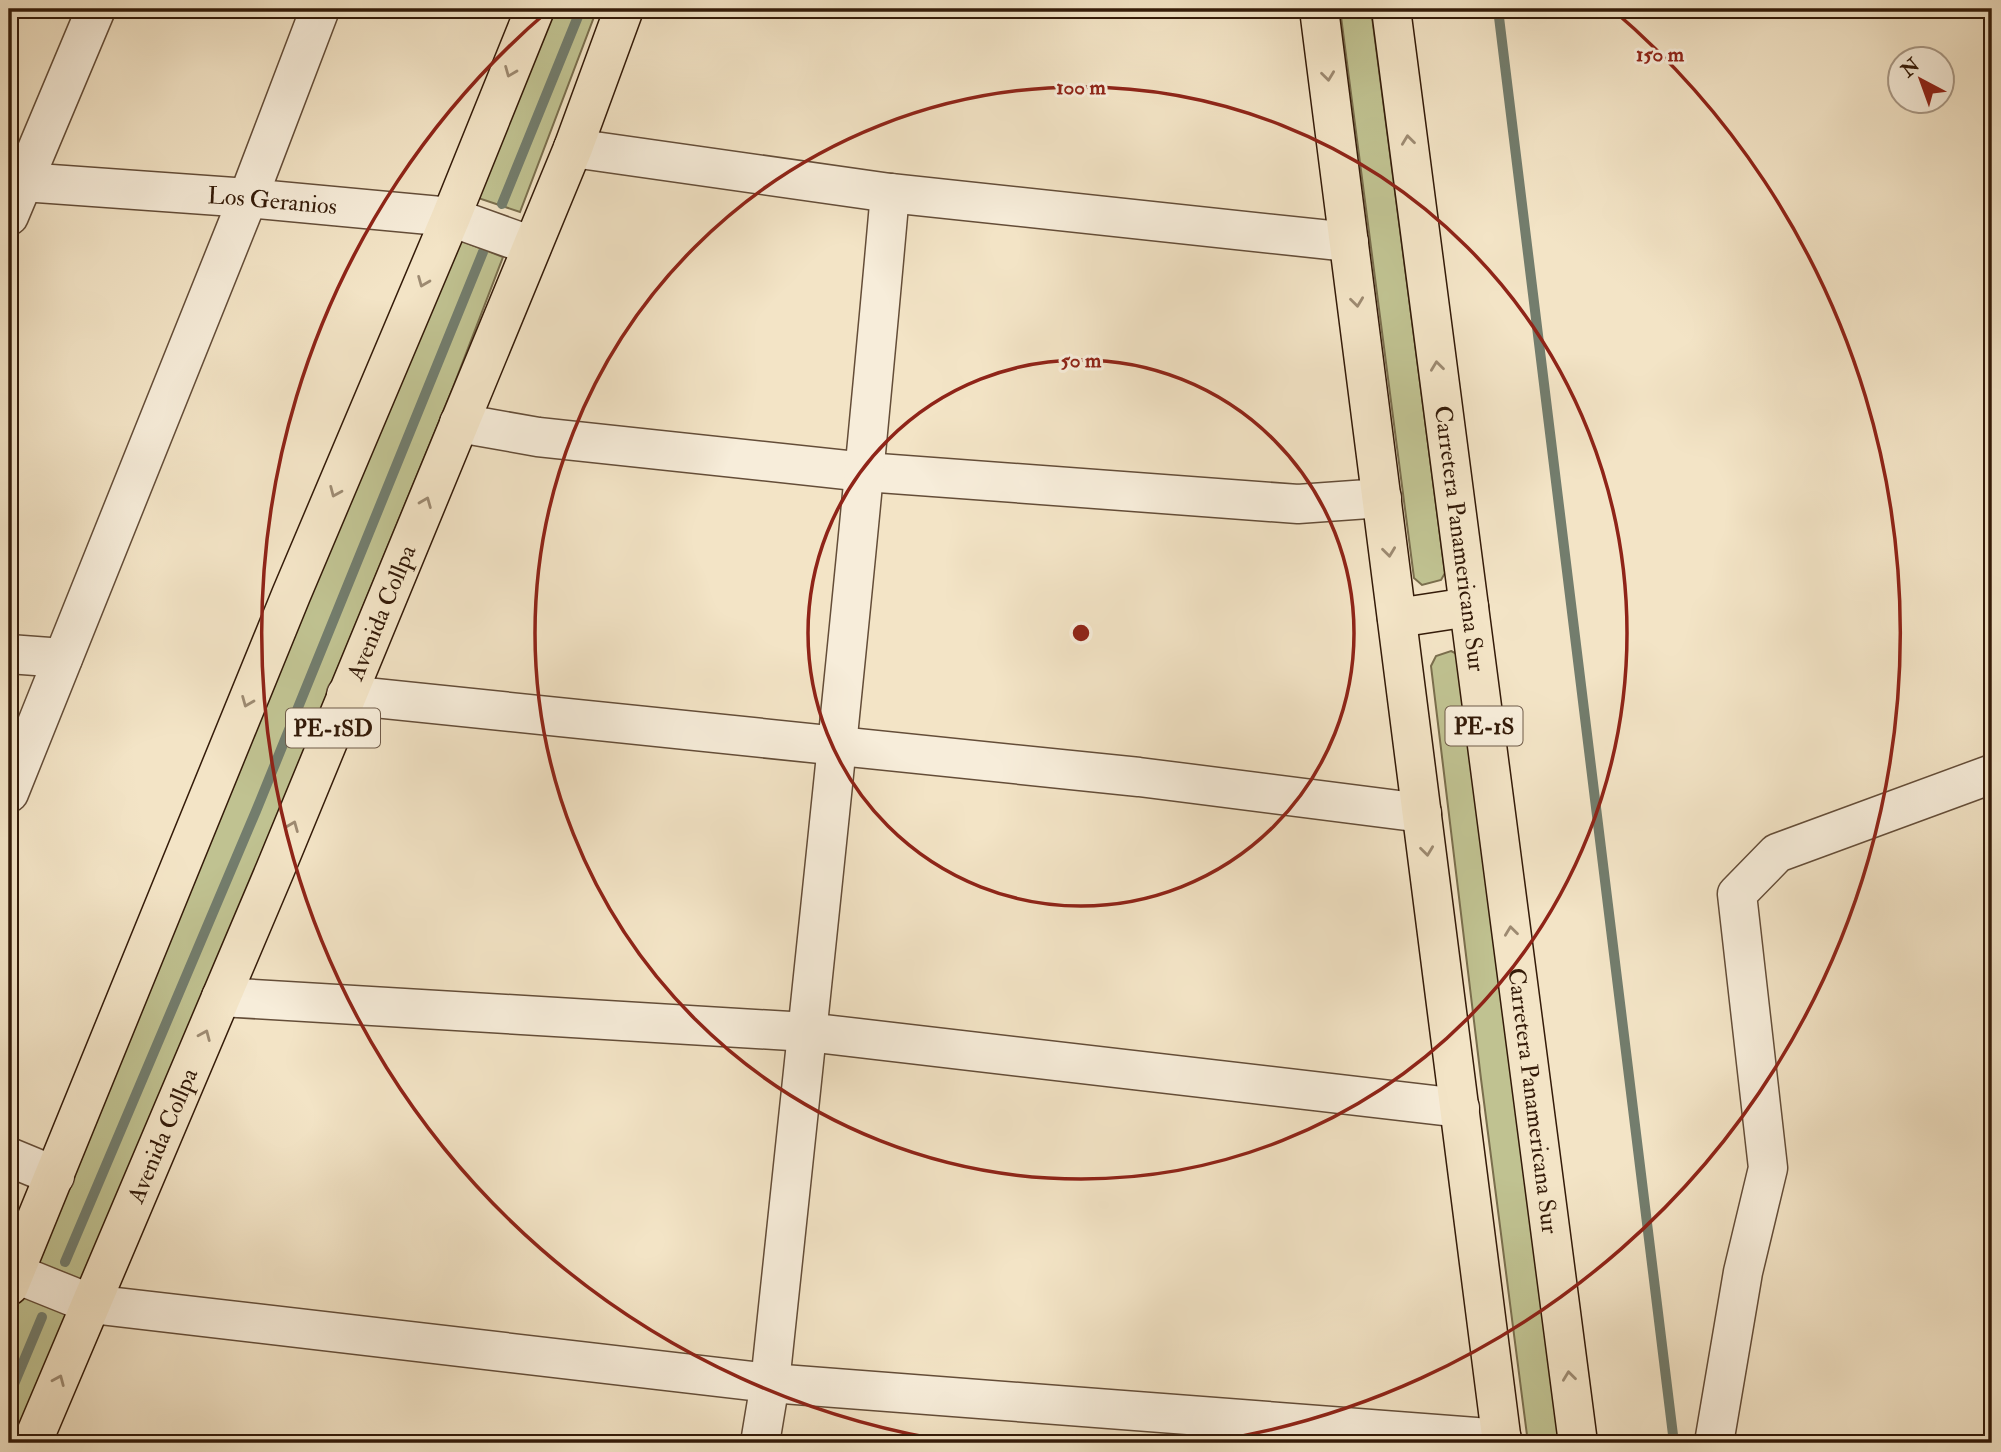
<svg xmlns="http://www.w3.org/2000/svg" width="2001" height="1452" font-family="'IM FELL Double Pica',serif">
<rect width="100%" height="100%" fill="#f3e4c6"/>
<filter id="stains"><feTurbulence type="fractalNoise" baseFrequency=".00286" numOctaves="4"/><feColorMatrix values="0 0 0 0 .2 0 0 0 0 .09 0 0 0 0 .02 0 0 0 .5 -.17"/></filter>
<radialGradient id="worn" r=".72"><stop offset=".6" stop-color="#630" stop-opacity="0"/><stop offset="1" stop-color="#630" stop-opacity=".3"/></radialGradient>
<g fill="#c0c291" stroke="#7a6e4d" stroke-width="2">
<polygon points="550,9 597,9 520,212 472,196"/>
<polygon points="1340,9 1371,9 1445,573 1441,580 1422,585 1414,578"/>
<polygon points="454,238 503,257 452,390 83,1288 28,1266"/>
<polygon points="1451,651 1463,657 1561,1443 1528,1443 1481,1079 1431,666 1436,656"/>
<polygon points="18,1292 72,1316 19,1443 9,1443 9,1313"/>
</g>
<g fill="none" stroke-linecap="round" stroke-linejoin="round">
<g stroke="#737d6d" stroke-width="10">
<polyline points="1498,9 1674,1443"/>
<polyline points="502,204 581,9"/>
<polyline points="65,1262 256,811 483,252"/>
<polyline points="9,1396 42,1317"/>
<polyline points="832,1443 839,1440 882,1443"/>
</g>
<defs>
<g id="minor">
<polyline points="573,148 890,193 1349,242"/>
<path id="s1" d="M9,181L248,198L451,217L532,246"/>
<polyline points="9,216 96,9"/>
<polyline points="459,423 538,437 865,472 1298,504 1382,498"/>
<polyline points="9,654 63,658"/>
<polyline points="346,695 1139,777 1422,813"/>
<polyline points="9,793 248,198 320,9"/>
<polyline points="221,997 807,1032 1460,1108"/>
<polyline points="9,1157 55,1176"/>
<polyline points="14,1273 91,1304 770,1383 1502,1439"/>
<path d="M760,1443L770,1383C812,986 855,590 890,193"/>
<polyline points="1714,1443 1743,1272 1768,1168 1737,894 1777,853 1992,774"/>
</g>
<g id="highway">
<polyline points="1319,9 1502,1443"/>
<path id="s2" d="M1391,9L1578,1443"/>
<polyline points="1397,618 1469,607"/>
<polyline points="9,1286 291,595 451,217 535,9"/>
<path id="s3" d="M32,1443L275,870L573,148L624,9"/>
</g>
</defs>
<use href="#minor" stroke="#644d38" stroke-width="41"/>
<use href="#highway" stroke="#341b09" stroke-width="41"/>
<use href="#minor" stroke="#f7edda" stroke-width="38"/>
<use href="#highway" stroke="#f3e4c6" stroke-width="38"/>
</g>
<defs><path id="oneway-chevron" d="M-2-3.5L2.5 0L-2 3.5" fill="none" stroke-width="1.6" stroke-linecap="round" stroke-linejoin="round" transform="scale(1.75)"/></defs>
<g stroke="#9d8a71">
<use href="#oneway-chevron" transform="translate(510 72) rotate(112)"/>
<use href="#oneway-chevron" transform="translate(1328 76) rotate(83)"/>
<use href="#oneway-chevron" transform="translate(1408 140) rotate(-97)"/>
<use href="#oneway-chevron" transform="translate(423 282) rotate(112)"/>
<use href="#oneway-chevron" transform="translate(1357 302) rotate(83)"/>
<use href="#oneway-chevron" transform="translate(1437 366) rotate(-97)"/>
<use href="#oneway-chevron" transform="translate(335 492) rotate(113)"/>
<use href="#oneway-chevron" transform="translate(426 502) rotate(-68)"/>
<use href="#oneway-chevron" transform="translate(1389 552) rotate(83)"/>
<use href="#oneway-chevron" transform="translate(247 702) rotate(112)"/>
<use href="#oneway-chevron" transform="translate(293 826) rotate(-68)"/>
<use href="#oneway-chevron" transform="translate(1427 851) rotate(83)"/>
<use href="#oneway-chevron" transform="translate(1511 931) rotate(-97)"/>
<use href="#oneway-chevron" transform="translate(205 1035) rotate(-67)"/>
<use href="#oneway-chevron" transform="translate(1569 1376) rotate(-97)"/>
<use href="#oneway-chevron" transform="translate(59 1380) rotate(-67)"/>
</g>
<g fill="none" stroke="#8f2418" stroke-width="3.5">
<circle cx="1081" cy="633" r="273"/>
<circle cx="1081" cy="633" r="546"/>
<path d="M960 1443A819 819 0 0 1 549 10M1613 10A819 819 0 0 1 1202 1443"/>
</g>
<g text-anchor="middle" stroke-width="6" stroke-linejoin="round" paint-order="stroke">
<g fill="#f7edda" stroke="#6e5a48" stroke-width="2">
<rect x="1445.5" y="706.5" width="77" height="39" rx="5"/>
<rect x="286" y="708.5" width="94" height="39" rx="5"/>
</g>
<g font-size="23" font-weight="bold" fill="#341b09">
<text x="1484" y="734">PE-1S</text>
<text x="333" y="736">PE-1SD</text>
</g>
<g font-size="24" fill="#341b09" stroke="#f7edda">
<text dy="8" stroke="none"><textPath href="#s1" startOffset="264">Los Geranios</textPath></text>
<text dy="8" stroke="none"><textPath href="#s2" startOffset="534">Carretera Panamericana Sur</textPath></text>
<text dy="8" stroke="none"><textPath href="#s3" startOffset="901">Avenida Collpa</textPath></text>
<text dy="8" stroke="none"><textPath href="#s2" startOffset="1101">Carretera Panamericana Sur</textPath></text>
<text dy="8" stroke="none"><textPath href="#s3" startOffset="334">Avenida Collpa</textPath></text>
</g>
</g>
<circle cx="1081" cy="633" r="10" fill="#8f2418" stroke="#f7edda" stroke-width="3.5"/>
<g font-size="21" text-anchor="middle" font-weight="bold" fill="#8f2418" stroke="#f7edda" stroke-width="6" stroke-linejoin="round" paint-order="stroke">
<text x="1660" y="61">150 m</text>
<text x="1081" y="94">100 m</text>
<text x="1081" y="367">50 m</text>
</g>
<rect width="2001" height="1452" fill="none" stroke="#f3e4c6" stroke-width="35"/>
<rect x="10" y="10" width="1980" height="1431" fill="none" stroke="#341b09" stroke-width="3.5"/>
<rect x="18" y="18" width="1966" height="1417" fill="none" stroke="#341b09" stroke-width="2"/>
<g transform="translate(1921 80) rotate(319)"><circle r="33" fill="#f7edda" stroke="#a99986" stroke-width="2"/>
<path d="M0-5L12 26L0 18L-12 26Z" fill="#8f2418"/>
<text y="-10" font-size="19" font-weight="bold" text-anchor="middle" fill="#341b09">N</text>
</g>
<rect width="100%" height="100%" filter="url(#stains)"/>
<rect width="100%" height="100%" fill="url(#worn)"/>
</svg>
